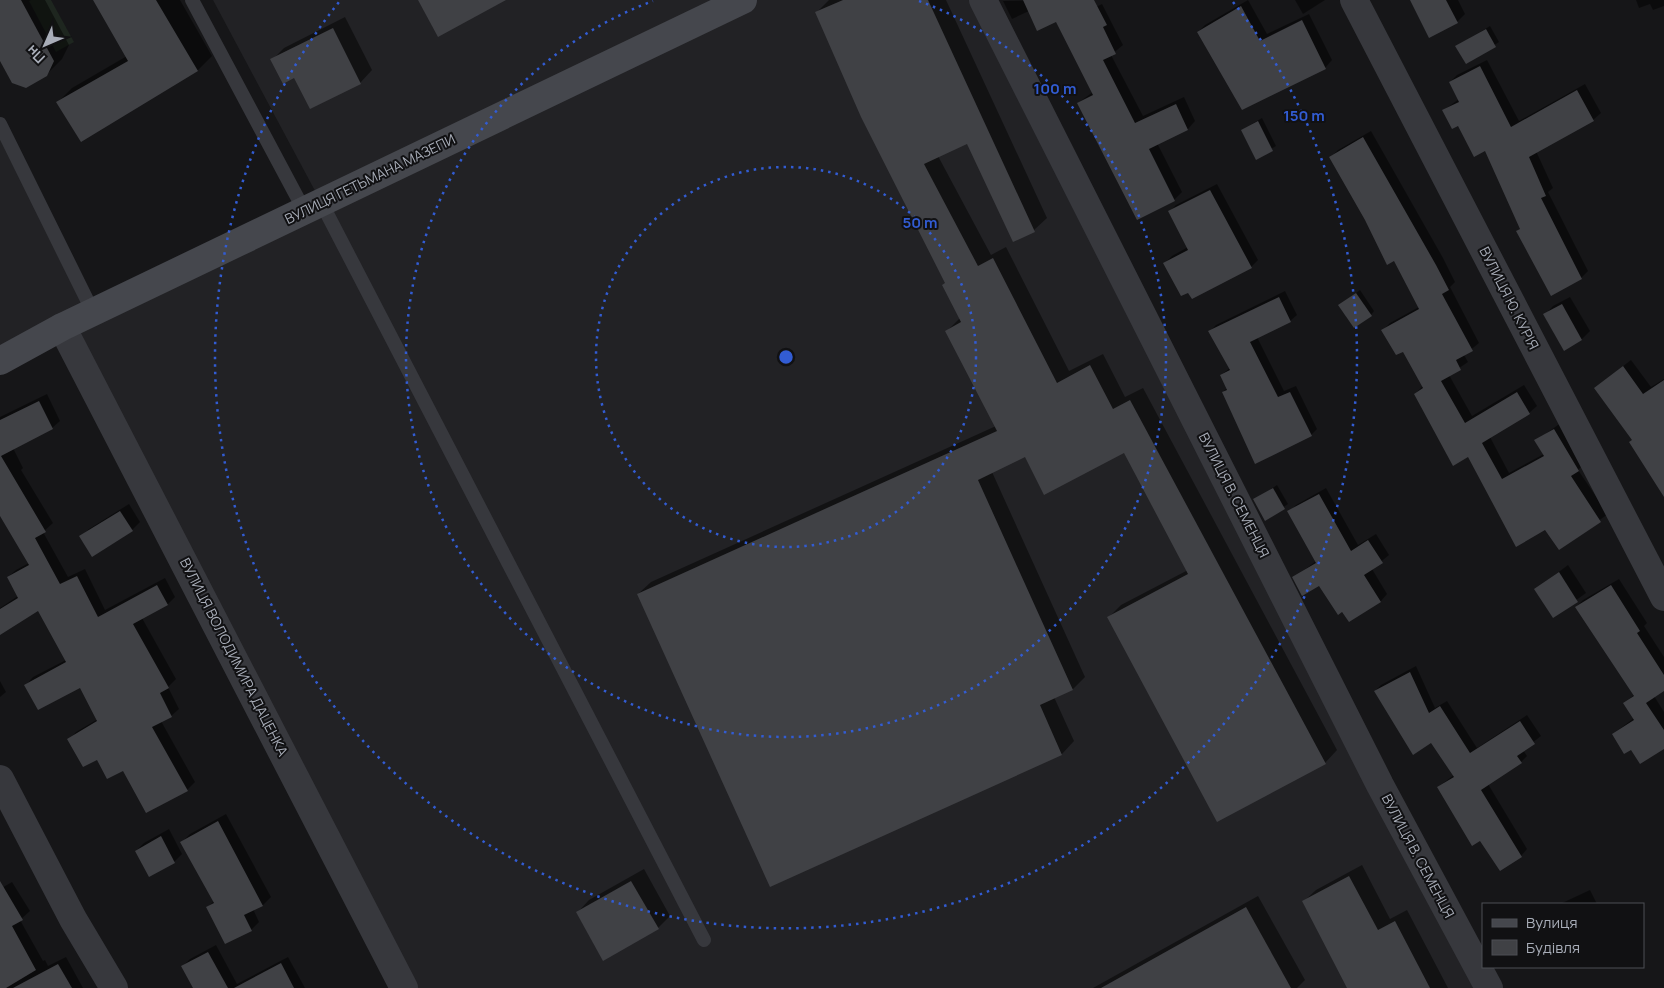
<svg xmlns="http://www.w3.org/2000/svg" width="1664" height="988" font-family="Manrope,sans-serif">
<rect width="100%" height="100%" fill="#161618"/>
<polygon fill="#222225" points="213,0 971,0 1478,988 405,988 63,327 0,361 0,124 93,312 321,202"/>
<polygon fill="#1e261f" points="31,0 51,0 74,42 56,52 29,1"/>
<g fill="#0007">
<polygon points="0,0 45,0 69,45 62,59 46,75 0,59"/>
<polygon points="94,0 180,0 212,56 198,70 58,102 72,88 127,56"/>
<polygon points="829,0 946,0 1047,218 1034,230 1014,240 968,142 938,156 991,255 1006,247 1069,371 1103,354 1125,397 1143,388 1337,750 1325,763 1109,617 1121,605 1188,570 1125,452 1025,456 992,472 1085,677 1073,689 1054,697 1074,741 1062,754 771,885 638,594 651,582 996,426 947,331 960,318 946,282 817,12"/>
<polygon points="1074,0 1029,11 1012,19 1003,1"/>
<polygon points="1248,0 1267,34 1309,14 1332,60 1325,68 1198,32 1205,25"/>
<polygon points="1295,0 1325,0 1303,14"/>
<polygon points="1411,0 1458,0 1465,14 1457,22"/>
<polygon points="1636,0 1664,0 1664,6 1653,10 1650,4 1639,8"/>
<polygon points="1102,4 1123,45 1111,55 1143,116 1184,97 1195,121 1188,129 1157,143 1182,192 1174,200 1078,103 1093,92 1068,21"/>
<polygon points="345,17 372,70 360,83 295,76 272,60 284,48"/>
<polygon points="1490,26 1499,42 1467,63 1457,46"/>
<polygon points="1487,60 1519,121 1585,84 1601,113 1593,120 1536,151 1553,188 1548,192 1588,271 1581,278 1517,231 1521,228 1486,150 1444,110 1459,99 1450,82 1457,75"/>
<polygon points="1262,118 1276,146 1256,158 1242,130"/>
<polygon points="1371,131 1443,258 1455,282 1450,287 1479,343 1464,355 1468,362 1449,375 1472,416 1524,385 1537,406 1529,413 1490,437 1509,473 1544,454 1536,441 1562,422 1585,463 1578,470 1608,514 1559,549 1546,529 1468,456 1415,394 1423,386 1404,350 1383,330 1390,323 1419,307 1395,259 1366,220 1331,157 1338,150"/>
<polygon points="1217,184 1258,260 1251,267 1165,263 1172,256 1188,247 1169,212 1176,205"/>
<polygon points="1360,290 1374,311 1371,315 1340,305"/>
<polygon points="1285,291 1297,315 1290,321 1257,337 1284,391 1296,386 1317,429 1311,435 1223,392 1227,388 1221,375 1230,368 1210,331 1216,325"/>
<polygon points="1570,297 1590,331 1582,339 1564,349 1545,315 1553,306"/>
<polygon points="1631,360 1651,387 1664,379 1664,496 1633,440 1595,388"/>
<polygon points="47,394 60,421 52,428 13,448 23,468 21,470 53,523 43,532 68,577 85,569 105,610 165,578 175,597 168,604 142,618 176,679 168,687 179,709 171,716 161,721 195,782 187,790 123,770 97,758 69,740 76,732 98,719 80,686 26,685 33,677 66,660 39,609 0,623 0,608 18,596 8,577 16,570 29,563 0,513 0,417"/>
<polygon points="1277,485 1288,504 1266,519 1255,500"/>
<polygon points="1326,488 1358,545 1376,534 1389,555 1372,569 1387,594 1381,601 1349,621 1319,584 1294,578 1316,561 1289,512 1296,505"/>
<polygon points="129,504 140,522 132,530 81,537 89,529"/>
<polygon points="1568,565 1586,593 1554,616 1536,589"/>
<polygon points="1619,579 1647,623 1644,626 1664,657 1664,690 1654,696 1664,712 1664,747 1631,748 1613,734 1634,718 1625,703 1635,694 1576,607 1583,600"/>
<polygon points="1416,666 1435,708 1447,701 1477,748 1527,715 1541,736 1523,750 1527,756 1521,762 1488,784 1527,849 1521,856 1480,840 1438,787 1454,775 1432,742 1375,691 1381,685"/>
<polygon points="0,681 6,692 0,697"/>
<polygon points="226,814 271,897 263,905 253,909 259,922 251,930 208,907 214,901 182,842 190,834"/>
<polygon points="169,829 182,854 174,862 150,875 136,851 144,843"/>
<polygon points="1362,865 1390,919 1407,910 1448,988 1349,988 1303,902 1316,890"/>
<polygon points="644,869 670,916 658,928 577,913 589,900"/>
<polygon points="12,882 30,911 20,920 43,961 45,960 48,966 66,957 83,988 0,988 0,889"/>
<polygon points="1590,890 1597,904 1560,904"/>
<polygon points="1258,896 1305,980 1297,988 1093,988"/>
<polygon points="216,945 237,984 288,957 305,988 194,988 183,966 190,959"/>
</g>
<g fill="#404145">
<polygon points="0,0 21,0 54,61 47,76 26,88 12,83 0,61"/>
<polygon points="93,0 156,0 198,71 81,142 56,102 128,61"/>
<polygon points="418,0 506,0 438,37"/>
<polygon points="843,0 928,0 1035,232 1013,242 967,144 924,164 978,266 993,258 1057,383 1090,365 1113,409 1130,400 1326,764 1217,822 1107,617 1188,574 1124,453 1044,495 1025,457 978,480 1073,690 1040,705 1062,755 770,887 637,594 997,431 945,331 961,322 942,285 945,283 861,117 815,12"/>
<polygon points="1023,0 1094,0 1107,25 1103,27 1116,54 1103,60 1135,123 1176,104 1188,130 1149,149 1175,201 1137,220 1077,103 1093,95 1056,22 1037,31"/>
<polygon points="1410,0 1446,0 1458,23 1429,38"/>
<polygon points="1241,6 1260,41 1302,20 1326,69 1242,110 1197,32"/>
<polygon points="333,28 361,84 310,109 294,78 283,84 270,59"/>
<polygon points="1486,29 1496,47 1466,64 1455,46"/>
<polygon points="1480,66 1511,127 1577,90 1594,121 1529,157 1546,196 1541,198 1582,279 1551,296 1516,231 1520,229 1485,151 1474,157 1458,126 1452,129 1442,110 1459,102 1449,82"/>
<polygon points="1258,121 1273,151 1256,160 1241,130"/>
<polygon points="1363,137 1436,265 1449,290 1442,294 1473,351 1456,360 1461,370 1441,381 1465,423 1517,392 1530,414 1482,443 1502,479 1544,456 1534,440 1554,429 1579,471 1571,476 1601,522 1559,550 1545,530 1516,547 1468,457 1453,466 1414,394 1423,388 1403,352 1396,355 1381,330 1419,309 1394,261 1387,265 1365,220 1329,157"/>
<polygon points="1210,190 1252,268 1192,299 1188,293 1181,296 1163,263 1188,250 1168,211"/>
<polygon points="1356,293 1372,316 1354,328 1338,305"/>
<polygon points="1279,297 1291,322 1250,342 1278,397 1290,392 1312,436 1255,464 1222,392 1227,390 1220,375 1230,370 1208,331"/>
<polygon points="1562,304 1582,340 1564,351 1543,314"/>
<polygon points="1623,366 1643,394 1664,380 1664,497 1629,442 1632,440 1594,388"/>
<polygon points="39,401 53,429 1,456 46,532 35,538 60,584 77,576 98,617 157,585 168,605 133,624 169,688 160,693 172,717 152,727 188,791 146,813 123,771 107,779 97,760 83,767 67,739 97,721 80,688 38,710 24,685 66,662 38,611 0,635 0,609 18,598 7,577 29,565 0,516 0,420"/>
<polygon points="1273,488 1285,509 1265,521 1253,499"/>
<polygon points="1319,494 1351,551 1368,540 1383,563 1364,575 1381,602 1349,622 1342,612 1338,615 1319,586 1302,596 1292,577 1316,563 1287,511"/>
<polygon points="120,511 133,531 92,557 79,536"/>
<polygon points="1559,572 1578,602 1553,618 1534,589"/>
<polygon points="1611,585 1640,631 1637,633 1664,675 1664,691 1646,703 1664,730 1664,749 1640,764 1631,750 1624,754 1612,734 1634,720 1623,703 1634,696 1575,607"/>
<polygon points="1410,672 1429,713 1440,706 1470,753 1520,721 1535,744 1517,756 1522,763 1481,790 1522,857 1500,871 1480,841 1472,846 1437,787 1454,777 1431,743 1413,755 1374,691"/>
<polygon points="218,821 263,906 244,915 252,931 225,944 206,907 214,903 180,842"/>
<polygon points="161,836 175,863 149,877 135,851"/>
<polygon points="1349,876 1378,930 1395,921 1430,988 1347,988 1302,901"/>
<polygon points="0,881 23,920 12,926 36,970 6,988 0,988"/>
<polygon points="631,881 659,929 603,961 576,912"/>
<polygon points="1246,907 1291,988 1101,988"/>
<polygon points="208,952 228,988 193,988 181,966"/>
<polygon points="281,963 294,988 234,988"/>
<polygon points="58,964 72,988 13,988"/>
</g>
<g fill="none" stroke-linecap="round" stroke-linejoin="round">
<g stroke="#37383d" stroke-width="14">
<polyline points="192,0 304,210"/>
<polyline points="0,124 93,312"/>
<polyline points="321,202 704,940"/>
</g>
<g stroke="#37383d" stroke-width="28">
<polyline points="983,0 1380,785 1489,988"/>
<polyline points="1354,0 1664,597"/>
<polyline points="62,327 404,988"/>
<polyline points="0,779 73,919 114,988"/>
</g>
<polyline stroke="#45474d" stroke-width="28" points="0,361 62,327 743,0"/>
</g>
<g fill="none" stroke="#325cd3" stroke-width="2.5" stroke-dasharray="2.5 5">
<circle cx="786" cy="357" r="190"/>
<path d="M919 1A380 380 0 1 1 653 1"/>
<path d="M1233 2A571 571 0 1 1 339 2"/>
</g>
<g text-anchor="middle" stroke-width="4" stroke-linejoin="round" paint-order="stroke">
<g font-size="14" fill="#a8adb8" stroke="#111113">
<text transform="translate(370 179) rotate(-26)" y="5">ВУЛИЦЯ ГЕТЬМАНА МАЗЕПИ</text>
<text transform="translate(1509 298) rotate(63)" y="5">ВУЛИЦЯ Ю. КУРІЯ</text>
<text transform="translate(1234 495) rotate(63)" y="5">ВУЛИЦЯ В. СЕМЕНЦЯ</text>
<text transform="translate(234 657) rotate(63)" y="5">ВУЛИЦЯ ВОЛОДИМИРА ДАЦЕНКА</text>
<text transform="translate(1418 856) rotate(62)" y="5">ВУЛИЦЯ В. СЕМЕНЦЯ</text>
</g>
</g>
<circle cx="786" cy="357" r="8" fill="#325cd3" stroke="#111113" stroke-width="2.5"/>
<g font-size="15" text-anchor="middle" font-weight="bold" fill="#325cd3" stroke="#111113" stroke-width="4" stroke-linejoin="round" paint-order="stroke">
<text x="1055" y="94">100 m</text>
<text x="1304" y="121">150 m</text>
<text x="920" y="228">50 m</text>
</g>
<rect x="1482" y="903" width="162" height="65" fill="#111113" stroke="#4d4f55"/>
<rect x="1492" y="919" width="25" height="8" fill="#45474d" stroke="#4d4f55"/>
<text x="1526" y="928" font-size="15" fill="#a8adb8">Вулиця</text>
<rect x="1492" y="940" width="25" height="15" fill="#404145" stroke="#4d4f55"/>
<text x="1526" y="953" font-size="15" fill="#a8adb8">Будівля</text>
<g transform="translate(45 45) rotate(225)" stroke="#111113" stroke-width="4" paint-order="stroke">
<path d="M0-4L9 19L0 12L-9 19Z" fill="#a8adb8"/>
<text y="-8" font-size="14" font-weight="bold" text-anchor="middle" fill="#a8adb8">Пн</text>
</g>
</svg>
